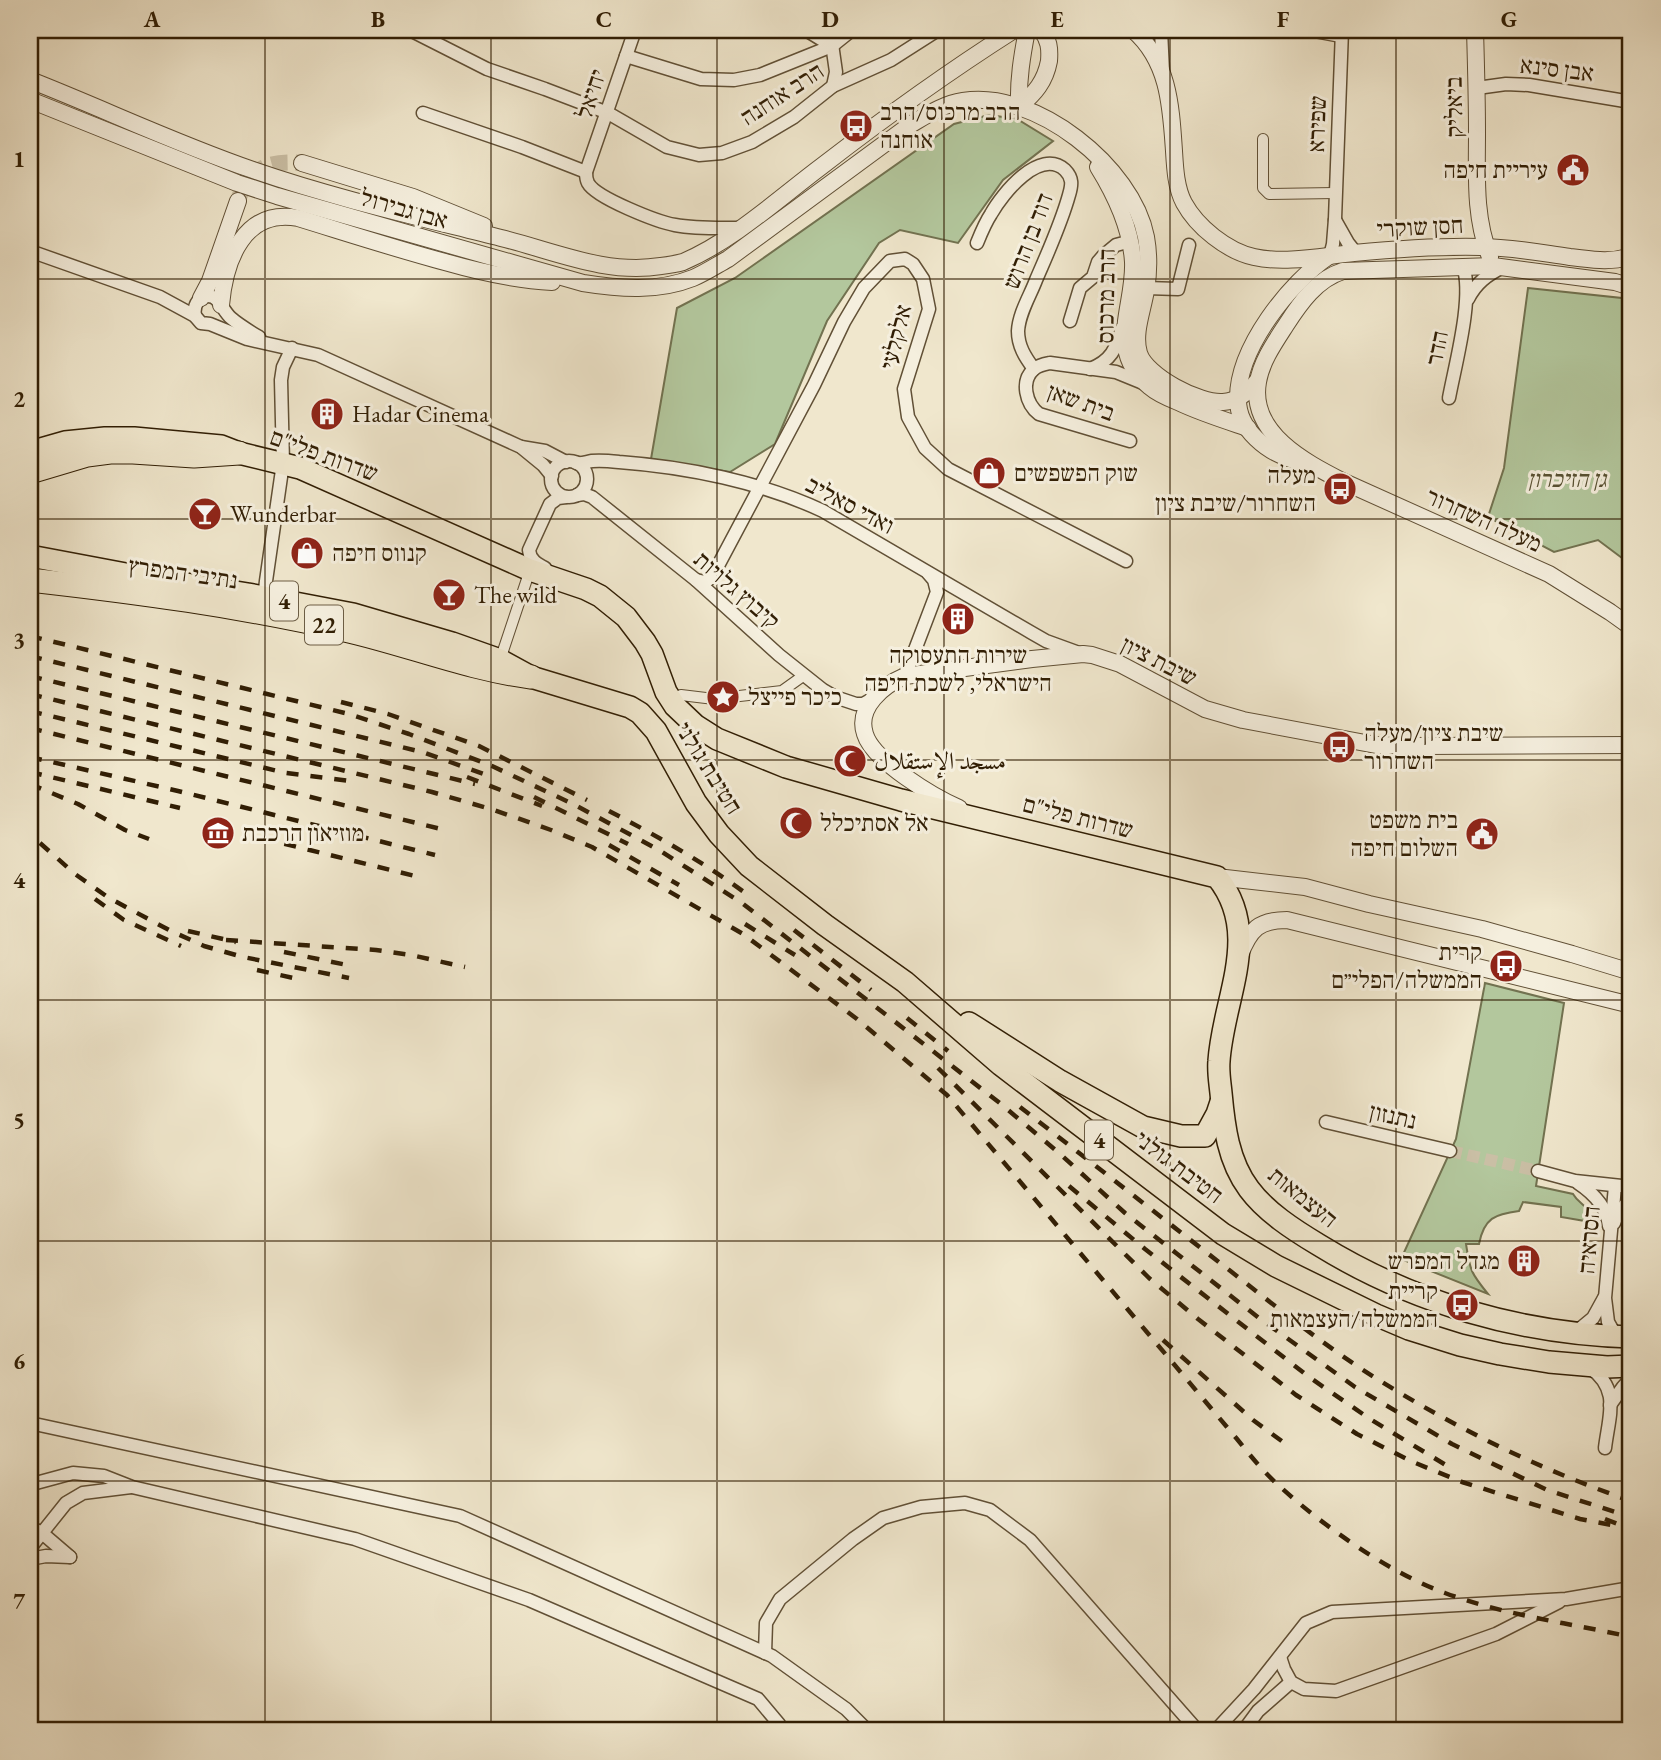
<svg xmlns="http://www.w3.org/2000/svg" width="1661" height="1760" font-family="'EB Garamond',Amiri,'Frank Ruhl Libre',serif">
<rect width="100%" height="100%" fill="#f0e7cd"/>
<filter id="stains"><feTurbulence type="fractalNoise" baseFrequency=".00286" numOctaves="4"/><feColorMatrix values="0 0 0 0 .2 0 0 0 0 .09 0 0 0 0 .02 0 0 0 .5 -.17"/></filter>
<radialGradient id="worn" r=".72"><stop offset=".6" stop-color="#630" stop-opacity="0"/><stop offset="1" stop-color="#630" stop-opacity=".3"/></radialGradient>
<g fill="#b3c79d" stroke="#727250" stroke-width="2">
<polygon points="989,115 1017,119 1053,141 1003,180 958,243 900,230 879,243 827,321 775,444 730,472 651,459 677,308 735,278 954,124"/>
<polygon points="1528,288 1631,299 1631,562 1630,564 1598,540 1554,552 1488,517 1504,468"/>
<path d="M1485,983L1564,1003L1536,1186L1573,1194C1577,1201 1582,1203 1587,1209L1585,1221L1561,1217V1207L1523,1202L1519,1211C1495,1214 1484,1218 1479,1244H1466C1470,1271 1471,1273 1488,1294L1401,1259L1456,1139Z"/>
</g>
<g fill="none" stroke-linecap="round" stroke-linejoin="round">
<polyline stroke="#cabfa5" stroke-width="12" stroke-dasharray="12 6" stroke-linecap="butt" points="1450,1151 1538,1171"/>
<path stroke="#cabfa5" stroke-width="16" stroke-dasharray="16 8" stroke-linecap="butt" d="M239,197C252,167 270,160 302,163"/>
<defs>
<g id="pedestrian">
<polyline points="1263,139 1263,188 1269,194 1335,193"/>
<polyline points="500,660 530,570"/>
<polyline points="681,695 714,699 782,691 803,676"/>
</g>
<g id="minor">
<polyline points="410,30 487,69 545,89 608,113 667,147 699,155 722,153 752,142 794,117 833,86 891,60 938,30"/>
<path d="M635,30L586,172C586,176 586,179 588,183C596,198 658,222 675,225C697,229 720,228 741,228"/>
<polyline points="806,30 832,46"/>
<polyline points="830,30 836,72 833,86"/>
<polyline points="1161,30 1163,72"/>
<polyline points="1309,30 1341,36"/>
<polyline points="626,56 701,79 734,80 760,75 832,46 852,30"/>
<polyline points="1477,88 1506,84 1529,85 1631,102"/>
<polyline points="423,113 522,147 586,172"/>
<polyline points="1335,220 1348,243 1356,253"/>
<path d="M977,243C981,233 985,223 991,214C1002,194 1040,147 1065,170C1073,178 1072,185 1069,195C1061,224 1048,252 1036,280C1030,296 1019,313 1018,331C1018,346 1025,357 1034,369"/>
<polyline points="30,251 160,297 195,316 201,323 210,324 247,339 318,355 521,447 543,465 552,476"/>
<polyline points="1330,256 1333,244 1335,219 1342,30"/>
<polyline points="1146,288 1178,289 1189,245"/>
<path d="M1468,299C1476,283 1487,275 1503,267"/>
<path d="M195,316C193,305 200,292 213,297C220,300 224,312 231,318C239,325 249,331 259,337"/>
<polyline points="1070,321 1080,288 1093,277 1098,262 1104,255 1116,245 1131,241"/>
<path d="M1090,369C1111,361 1116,349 1122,328"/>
<path d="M1449,398C1455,365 1474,297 1463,266"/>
<path d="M1130,441L1039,414C1026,404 1020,381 1034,369C1039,365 1045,364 1050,363L1116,372L1143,383"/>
<polyline points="521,447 545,451 566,462"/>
<circle cx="569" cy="479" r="18"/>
<path d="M576,463C582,464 586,462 592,461C601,460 610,461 619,462C687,467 761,482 823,511L1032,633L1046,641L1079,653"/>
<polyline points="577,495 584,494 592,497 696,580 779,655 823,690 835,697 856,704 863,704 874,698"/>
<path d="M545,568C537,564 530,560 529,550L550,504L558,498L566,497"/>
<polyline points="696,580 705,582 712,577 814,385 844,322 864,288 890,261 905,259 913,264 923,279 929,309 904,389 908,417 925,448 948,469 1126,561"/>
<polyline points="269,599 265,590 266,581 283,463 281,380 283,367 292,348"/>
<polyline points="905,676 937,592 934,580 928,573"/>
<polyline points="1326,1122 1450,1151"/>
<polyline points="1538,1171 1575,1181 1631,1187"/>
<path d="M1578,1183C1593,1193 1607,1207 1609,1226"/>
<polyline points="1615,1186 1605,1298 1608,1322 1613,1331 1620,1337"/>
<polyline points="1614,1223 1618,1213 1631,1198"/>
<polyline points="1576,1332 1593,1318 1604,1298"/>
<path d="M1589,1367C1621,1389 1609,1415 1605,1448"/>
<polyline points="1610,1405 1623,1387 1631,1378"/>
<polyline points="30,1423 460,1516 772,1656 846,1709 867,1730"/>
<polyline points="30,1487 36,1483 73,1473 104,1476 132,1487 355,1539 529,1600 758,1699 779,1724 782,1730"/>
<polyline points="30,1527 42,1533 70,1557"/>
<polyline points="30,1548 66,1503 83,1493 131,1487"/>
<polyline points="30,1559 46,1556 70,1557"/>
<polyline points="765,1653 766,1623 780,1599 853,1539 883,1518 921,1507 965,1503 990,1510 1030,1540 1197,1730"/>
<polyline points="1280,1657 1284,1669 1291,1682 1304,1689 1336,1691 1496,1634 1559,1602"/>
<polyline points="30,1723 38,1730"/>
<polyline points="1216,1730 1254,1689 1306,1623 1332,1612 1566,1599 1631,1588"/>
<polyline points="1244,1730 1258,1711 1291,1682"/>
</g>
<g id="tertiary">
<path d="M1133,30C1169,61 1171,107 1174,151C1175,168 1176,188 1184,203C1197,227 1227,251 1254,257C1286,264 1322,256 1354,253C1396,249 1439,246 1481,247C1511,247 1541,253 1570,257C1590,259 1608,263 1628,257"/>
<path d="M1475,30C1476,64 1477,99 1477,133C1477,175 1474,217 1490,257"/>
<path d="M30,80C104,109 177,144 253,170C334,198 418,217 501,238C554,251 606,275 661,266C669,265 676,264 683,262C734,240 778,199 822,166C884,118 948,72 1014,30"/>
<path d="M30,100L237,183L277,196L583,283C620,289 658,292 693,278C705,273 717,265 728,259L910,125C927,115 943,104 963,101C1035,89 1133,167 1146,237C1149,254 1149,272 1146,290C1143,310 1133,333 1139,353C1146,376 1200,404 1223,402C1238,401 1249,392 1258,380"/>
<path d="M1019,107C1035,93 1045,82 1049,61C1050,48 1049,40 1041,30"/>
<path d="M1019,107C1018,80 1022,56 1027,30"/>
<polyline points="302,163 413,197 484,226"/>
<path d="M1098,167C1116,196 1131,228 1133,262C1135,307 1105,350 1150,387C1158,394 1168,398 1178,402C1201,413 1224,420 1248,428"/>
<path d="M1631,287L1615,282L1493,266L1343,271C1317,279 1300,303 1286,325C1275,342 1261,362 1258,382C1249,433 1305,462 1342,481L1549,574L1610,612L1631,627"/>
<polyline points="201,298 210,281 238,201"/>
<path d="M221,305C225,260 244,208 298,218C347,233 396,249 445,262C480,272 515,280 552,282"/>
<path d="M1296,461C1268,453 1237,430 1238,398C1238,348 1289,283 1329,256"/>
<path d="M959,808C934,797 873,761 865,734C856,707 884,685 905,676L1032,659L1083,654L1092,655L1120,664L1205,709L1243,720L1376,745L1424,746L1631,745"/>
<polyline points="1217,877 1305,887 1369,904 1482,929 1572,954 1631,972"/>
<path d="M1240,955C1250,929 1259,920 1287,920L1631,1005"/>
</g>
<g id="trunk">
<path d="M30,452L65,442L105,438H134L221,446L239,453L300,468L530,570L586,589L600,596L626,617L645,642L652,654L666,692L675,706L695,725L717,739L786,767L901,800L1217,877C1263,934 1223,998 1219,1061C1218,1072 1220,1083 1221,1093C1224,1126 1228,1161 1249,1189C1266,1212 1294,1230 1319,1245C1413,1303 1521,1334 1631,1337"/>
<polyline points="30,556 131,575 248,594 353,614 452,643 500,660 531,677 630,707 640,713 656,731 696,803 719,834 749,866 825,925 905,982 1001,1065 1223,1234 1276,1266 1376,1315 1409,1329 1460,1345 1500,1354 1549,1362 1607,1367 1631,1366"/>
<polyline points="969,1023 1060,1081 1143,1127 1181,1136 1205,1136 1217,1114 1221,1102"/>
</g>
<g id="motorway">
<polyline points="30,472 87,455 110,452 133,452 194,456 239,453"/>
<path d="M30,580C136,592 241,606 345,630C407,644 468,669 531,677"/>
</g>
</defs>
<use href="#pedestrian" stroke="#615036" stroke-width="12"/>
<use href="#minor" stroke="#615036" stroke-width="15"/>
<use href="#tertiary" stroke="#615036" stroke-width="18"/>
<use href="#trunk" stroke="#311e04" stroke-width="24"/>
<use href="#motorway" stroke="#311e04" stroke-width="25"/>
<use href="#pedestrian" stroke="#f5efde" stroke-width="10"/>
<use href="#minor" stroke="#f5efde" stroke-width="12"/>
<use href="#tertiary" stroke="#f5efde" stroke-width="16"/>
<use href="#trunk" stroke="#f0e7cd" stroke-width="21"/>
<use href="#motorway" stroke="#f0e7cd" stroke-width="23"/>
<g stroke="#311e04" stroke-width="4.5" stroke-dasharray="12 12" stroke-linecap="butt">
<polyline points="30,636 349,714 409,734 492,766 573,804 618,828 659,850 742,903 1001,1104 1059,1153 1125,1213 1176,1253 1259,1318 1355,1387 1452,1444 1547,1490 1631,1517"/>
<polyline points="30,656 422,752 484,774"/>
<polyline points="30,676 475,784"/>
<path d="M30,694L432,792L494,810L551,830L592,847L743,934L857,1019L947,1095L1237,1439C1249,1454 1262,1470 1276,1483C1319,1523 1389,1573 1445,1593C1504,1615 1569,1623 1631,1637"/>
<polyline points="341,702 388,714 479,746 587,800"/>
<polyline points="30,711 286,773 358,782"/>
<polyline points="30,728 449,831"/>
<polyline points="30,757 178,791 435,855"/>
<polyline points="30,772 180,808"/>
<polyline points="467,777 542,806"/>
<polyline points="30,784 78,804 125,830 149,839"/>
<polyline points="534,797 628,844"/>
<path d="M609,811C659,837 707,864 752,898"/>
<polyline points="261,838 415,876"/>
<polyline points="40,843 75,874 109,898 169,930 204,946 243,957 349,978"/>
<polyline points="609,845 679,885"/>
<polyline points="95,899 124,920 181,946"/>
<polyline points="745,924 795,955"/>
<polyline points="794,930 871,990"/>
<polyline points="188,931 236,942"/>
<polyline points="226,940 376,950 411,955 465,967"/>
<polyline points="284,952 352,966"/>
<polyline points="257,970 298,979"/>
<polyline points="907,1018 948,1051"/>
<polyline points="938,1068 1149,1278 1198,1319 1296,1395 1357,1434 1413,1462 1462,1482 1545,1508 1580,1519 1612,1525"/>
<path d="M1020,1107C1091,1162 1162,1218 1233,1273C1279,1309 1325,1346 1374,1377C1455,1428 1541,1470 1631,1501"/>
<polyline points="1069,1186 1145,1249 1309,1377 1370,1419 1454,1470"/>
<polyline points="1163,1340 1253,1420 1283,1442"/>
<polyline points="1605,1519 1631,1529"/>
</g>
</g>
<path fill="none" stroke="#311e04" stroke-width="2" stroke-opacity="0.55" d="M265,30V1730M491,30V1730M717,30V1730M944,30V1730M1170,30V1730M1396,30V1730M30,279H1631M30,519H1631M30,760H1631M30,1000H1631M30,1241H1631M30,1481H1631"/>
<defs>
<symbol id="bus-disc" viewBox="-11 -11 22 22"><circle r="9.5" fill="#8f2418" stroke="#f5efde"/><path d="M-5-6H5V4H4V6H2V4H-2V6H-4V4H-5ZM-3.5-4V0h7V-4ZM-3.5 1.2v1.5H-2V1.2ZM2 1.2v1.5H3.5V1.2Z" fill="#fff"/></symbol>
<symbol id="civic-disc" viewBox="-11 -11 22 22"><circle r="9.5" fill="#8f2418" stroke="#f5efde"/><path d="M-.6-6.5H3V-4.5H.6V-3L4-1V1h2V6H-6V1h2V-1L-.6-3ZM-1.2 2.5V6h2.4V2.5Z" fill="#fff"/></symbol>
<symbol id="building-disc" viewBox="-11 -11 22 22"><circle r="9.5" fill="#8f2418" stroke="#f5efde"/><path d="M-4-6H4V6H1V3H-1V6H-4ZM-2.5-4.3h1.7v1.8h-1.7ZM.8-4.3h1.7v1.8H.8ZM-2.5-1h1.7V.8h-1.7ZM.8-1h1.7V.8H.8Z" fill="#fff"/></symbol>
<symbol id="shop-disc" viewBox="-11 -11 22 22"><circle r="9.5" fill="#8f2418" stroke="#f5efde"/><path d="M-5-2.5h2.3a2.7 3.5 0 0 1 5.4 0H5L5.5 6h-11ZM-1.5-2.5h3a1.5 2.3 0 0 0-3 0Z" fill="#fff"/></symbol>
<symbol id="bar-disc" viewBox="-11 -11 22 22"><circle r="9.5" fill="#8f2418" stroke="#f5efde"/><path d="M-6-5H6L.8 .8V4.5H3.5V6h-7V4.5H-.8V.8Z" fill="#fff"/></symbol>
<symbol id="sight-disc" viewBox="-11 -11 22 22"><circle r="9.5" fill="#8f2418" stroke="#f5efde"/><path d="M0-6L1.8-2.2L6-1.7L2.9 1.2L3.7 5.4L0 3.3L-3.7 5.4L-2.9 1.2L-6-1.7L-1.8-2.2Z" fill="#fff"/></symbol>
<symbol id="mosque-disc" viewBox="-11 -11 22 22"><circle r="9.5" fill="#8f2418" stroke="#f5efde"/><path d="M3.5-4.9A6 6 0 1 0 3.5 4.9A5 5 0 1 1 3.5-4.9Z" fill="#fff"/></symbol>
<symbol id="museum-disc" viewBox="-11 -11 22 22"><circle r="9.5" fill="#8f2418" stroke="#f5efde"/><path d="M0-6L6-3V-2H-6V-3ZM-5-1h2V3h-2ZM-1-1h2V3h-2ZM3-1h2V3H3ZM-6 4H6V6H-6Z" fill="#fff"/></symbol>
</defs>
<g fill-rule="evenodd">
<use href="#bus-disc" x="837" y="107" width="38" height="38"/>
<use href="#civic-disc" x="1554" y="151" width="38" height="38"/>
<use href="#building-disc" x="308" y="395" width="38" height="38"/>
<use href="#shop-disc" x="970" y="454" width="38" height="38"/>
<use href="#bus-disc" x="1321" y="470" width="38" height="38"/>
<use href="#bar-disc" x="186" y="495" width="38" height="38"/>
<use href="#shop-disc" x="288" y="534" width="38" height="38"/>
<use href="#bar-disc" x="430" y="576" width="38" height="38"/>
<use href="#building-disc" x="939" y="600" width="38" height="38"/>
<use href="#sight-disc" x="704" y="678" width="38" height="38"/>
<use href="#bus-disc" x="1320" y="728" width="38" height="38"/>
<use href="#mosque-disc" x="831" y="742" width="38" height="38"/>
<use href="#mosque-disc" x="777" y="804" width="38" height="38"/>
<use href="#museum-disc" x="199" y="814" width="38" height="38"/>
<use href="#civic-disc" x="1463" y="815" width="38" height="38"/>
<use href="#bus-disc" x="1487" y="947" width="38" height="38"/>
<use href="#building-disc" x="1505" y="1242" width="38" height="38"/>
<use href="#bus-disc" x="1443" y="1286" width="38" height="38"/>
</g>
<g text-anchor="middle" stroke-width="6" stroke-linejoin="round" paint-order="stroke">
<g fill="#f5efde" stroke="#6c5d45" stroke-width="2">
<rect x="270" y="581.5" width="28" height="39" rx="5"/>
<rect x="305" y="605.5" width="38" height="39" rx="5"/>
<rect x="1085" y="1120.5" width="28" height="39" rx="5"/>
</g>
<g font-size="23" font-weight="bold" fill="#311e04">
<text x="284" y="609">4</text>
<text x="324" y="633">22</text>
<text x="1099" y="1148">4</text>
</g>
<g font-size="24" fill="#311e04" stroke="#f5efde">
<text transform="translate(1557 69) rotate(7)" y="8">אבן סינא</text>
<text transform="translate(591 94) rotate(-72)" y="8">יחיאל</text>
<text transform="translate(782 94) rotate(-33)" y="8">הרב אוחנה</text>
<text transform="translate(1454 107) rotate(-91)" y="8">ביאליק</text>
<text transform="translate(1317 124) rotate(-88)" y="8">שפירא</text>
<text transform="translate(404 209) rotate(16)" y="8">אבן גבירול</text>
<text transform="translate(1420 227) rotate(-3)" y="8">חסן שוקרי</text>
<text transform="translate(1028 241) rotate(-69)" y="8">דוד בן הרוש</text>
<text transform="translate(1106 296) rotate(-89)" y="8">הרב מרכוס</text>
<text transform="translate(896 337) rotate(-76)" y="8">אלקלעי</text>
<text transform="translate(1437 348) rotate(-79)" y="8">הדר</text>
<text transform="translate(1081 402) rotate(20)" y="8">בית שאן</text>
<text transform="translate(324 455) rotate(20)" y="8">שדרות פלי"ם</text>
<text transform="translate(850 505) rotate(28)" y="8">ואדי סאליב</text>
<text transform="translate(1484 520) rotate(24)" y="8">מעלה השחרור</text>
<text transform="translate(183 573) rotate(8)" y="8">נתיבי המפרץ</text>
<text transform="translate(737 590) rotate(41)" y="8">קיבוץ גלויות</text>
<text transform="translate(1159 661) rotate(27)" y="8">שיבת ציון</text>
<text transform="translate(709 768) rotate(58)" y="8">חטיבת גולני</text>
<text transform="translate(1078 817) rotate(14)" y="8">שדרות פלי"ם</text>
<text transform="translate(1393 1116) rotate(13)" y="8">נתנזון</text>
<text transform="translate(1179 1167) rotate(37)" y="8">חטיבת גולני</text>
<text transform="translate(1303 1197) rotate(39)" y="8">העצמאות</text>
<text transform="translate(1589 1240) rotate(-85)" y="8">הסראיה</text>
</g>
<g font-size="24" fill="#311e04" stroke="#f5efde" text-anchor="start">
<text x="880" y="120">הרב מרכוס/הרב<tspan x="880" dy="28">אוחנה</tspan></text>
<text x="1548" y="178" text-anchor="end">עיריית חיפה</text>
<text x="352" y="422">Hadar Cinema</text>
<text x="1014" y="481">שוק הפשפשים</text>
<text x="1316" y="483" text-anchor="end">מעלה<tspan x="1316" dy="28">השחרור/שיבת ציון</tspan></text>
<text x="230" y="522">Wunderbar</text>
<text x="332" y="561">קנווס חיפה</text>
<text x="474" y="603">The wild</text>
<text x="958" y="663" text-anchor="middle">שירות התעסוקה<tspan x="958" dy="28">הישראלי, לשכת חיפה</tspan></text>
<text x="748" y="705">כיכר פייצל</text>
<text x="1364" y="741">שיבת ציון/מעלה<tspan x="1364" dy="28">השחרור</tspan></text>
<text x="874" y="769">مسجد الإستقلال</text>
<text x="1458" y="828" text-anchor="end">בית משפט<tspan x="1458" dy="28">השלום חיפה</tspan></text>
<text x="820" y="831">אל אסתיכלל</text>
<text x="242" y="841">מוזיאון הרכבת</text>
<text x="1482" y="960" text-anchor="end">קרית<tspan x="1482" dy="28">הממשלה/הפלי״ם</tspan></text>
<text x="1500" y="1269" text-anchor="end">מגדל המפרש</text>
<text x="1438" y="1299" text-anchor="end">קריית<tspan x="1438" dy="28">הממשלה/העצמאות</tspan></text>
</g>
<g font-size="24" font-style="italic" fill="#585132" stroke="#f5efde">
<text x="1567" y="487">גן הזיכרון</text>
</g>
</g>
<rect width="1661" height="1760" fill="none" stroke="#f0e7cd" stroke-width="77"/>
<rect x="38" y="38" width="1584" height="1684" fill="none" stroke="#311e04" stroke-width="2.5"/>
<g font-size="23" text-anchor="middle" font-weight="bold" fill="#311e04">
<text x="152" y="27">A</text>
<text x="378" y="27">B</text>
<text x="604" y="27">C</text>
<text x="830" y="27">D</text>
<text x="1057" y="27">E</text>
<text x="1283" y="27">F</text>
<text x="1509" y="27">G</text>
<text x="19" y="167">1</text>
<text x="19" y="407">2</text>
<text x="19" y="648">3</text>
<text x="19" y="888">4</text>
<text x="19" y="1128">5</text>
<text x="19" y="1369">6</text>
<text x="19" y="1609">7</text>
</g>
<rect width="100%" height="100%" filter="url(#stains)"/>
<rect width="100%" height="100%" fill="url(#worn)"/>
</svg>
